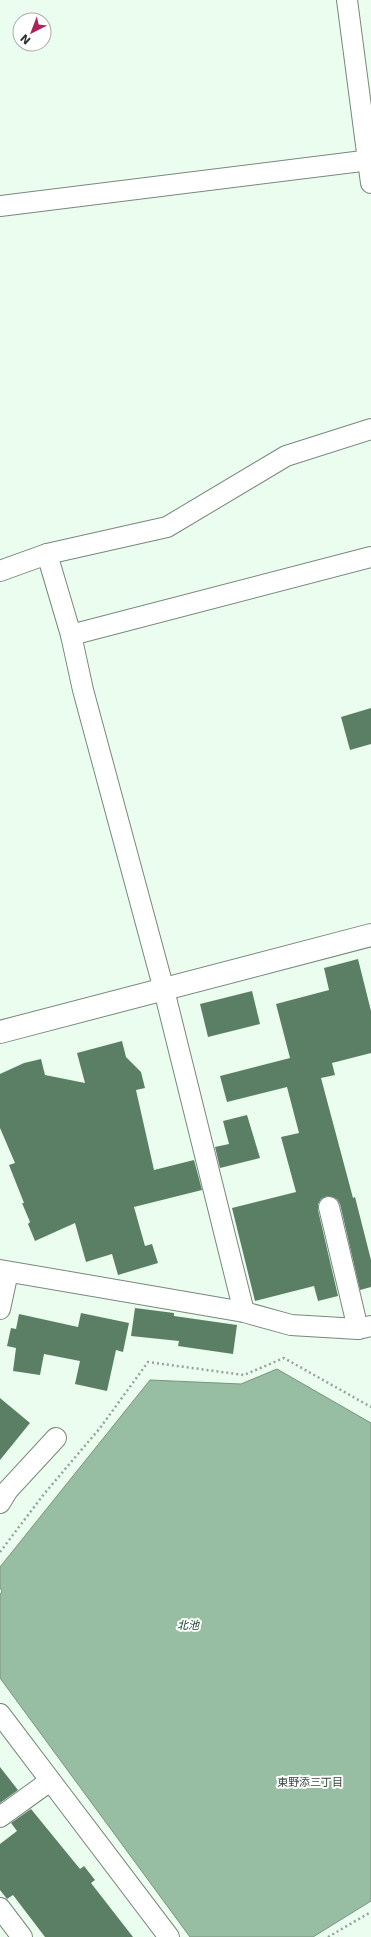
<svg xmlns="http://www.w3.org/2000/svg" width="371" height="1937" font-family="'DejaVu Sans','Noto Sans JP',sans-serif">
<rect width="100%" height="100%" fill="#ebfdef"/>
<polygon fill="#97bea2" stroke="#77947f" points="277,1369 371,1423 371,1901 313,1937 190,1937 0,1678 0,1595 2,1591 0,1588 0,1567 150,1380 241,1384"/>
<g fill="#5a7f65">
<polygon points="371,708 371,744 350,750 341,717"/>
<polygon points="358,959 371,1011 371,1053 332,1063 335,1075 321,1078 353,1198 355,1197 371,1260 371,1287 360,1290 340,1204 337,1199 327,1196 321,1199 318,1204 318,1210 338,1296 318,1301 314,1286 255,1301 232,1208 296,1192 281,1137 299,1133 287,1087 227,1102 220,1076 290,1058 276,1004 329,990 324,968"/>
<polygon points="252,991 260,1024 208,1037 200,1004"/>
<polygon points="122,1041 126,1057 141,1072 145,1088 136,1090 154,1170 194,1160 202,1190 134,1207 145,1246 152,1244 158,1263 118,1275 112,1254 86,1262 75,1223 35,1241 28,1224 30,1222 22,1203 24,1203 9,1165 15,1163 0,1128 0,1074 24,1063 41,1059 45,1075 85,1083 77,1053"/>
<polygon points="247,1115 260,1158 220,1168 215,1147 229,1144 223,1121"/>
<polygon points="135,1308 174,1313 174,1316 237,1325 233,1354 178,1346 179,1341 131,1336"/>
<polygon points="81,1313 129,1323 123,1352 116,1350 107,1391 75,1384 80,1361 44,1354 40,1375 13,1371 16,1348 7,1346 11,1328 16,1329 19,1314 78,1327"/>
<polygon points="0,1398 30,1423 0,1460"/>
<polygon points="0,1767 18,1790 0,1803"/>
<polygon points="31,1809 80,1869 84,1866 95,1880 91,1883 133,1937 45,1937 13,1895 7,1899 0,1890 0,1844 17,1831 11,1823"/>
</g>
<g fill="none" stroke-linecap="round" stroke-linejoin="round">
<defs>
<g id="street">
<polyline points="347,0 371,183"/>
<polyline points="0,206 371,160"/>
<polyline points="47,554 167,527 286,456 371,429"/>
<polyline points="0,571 47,554 71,635 83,690 164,990 244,1312"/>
<polyline points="71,635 371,557"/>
<polyline points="329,1207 358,1329"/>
<polyline points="0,1270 244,1312 291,1325 358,1329 371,1326"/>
<polyline points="0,1309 8,1272"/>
<polyline points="0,1503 8,1490 56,1438"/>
<polyline points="0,1714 169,1937"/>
<polyline points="0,1817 50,1781"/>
<polyline points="0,1908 22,1937"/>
</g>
<polyline id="secondary" points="0,1032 371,935"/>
</defs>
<use href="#street" stroke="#77887c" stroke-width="22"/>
<use href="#secondary" stroke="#77887c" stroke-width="24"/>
<g stroke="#96a399" stroke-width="2.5" stroke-dasharray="2 3" stroke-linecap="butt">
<polyline points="0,1552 44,1494 100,1428 148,1362 244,1375 284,1358 371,1407"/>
<polyline points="328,1937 371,1912"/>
</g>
<use href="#street" stroke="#fff" stroke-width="20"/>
<use href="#secondary" stroke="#fff" stroke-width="22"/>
</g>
<g text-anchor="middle" stroke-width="4" stroke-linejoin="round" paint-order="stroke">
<g font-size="11" font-style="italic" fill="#0c3c20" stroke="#fff">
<text x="188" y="1629">北池</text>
</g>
<g font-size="11" fill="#36453a" stroke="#fff">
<text x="310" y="1786">東野添三丁目</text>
</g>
</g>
<g transform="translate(32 32) rotate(222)"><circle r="19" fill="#ffffff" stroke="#abadab"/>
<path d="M0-3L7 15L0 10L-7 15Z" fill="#af2159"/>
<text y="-6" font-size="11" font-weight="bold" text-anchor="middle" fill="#2c332e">N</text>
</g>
</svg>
